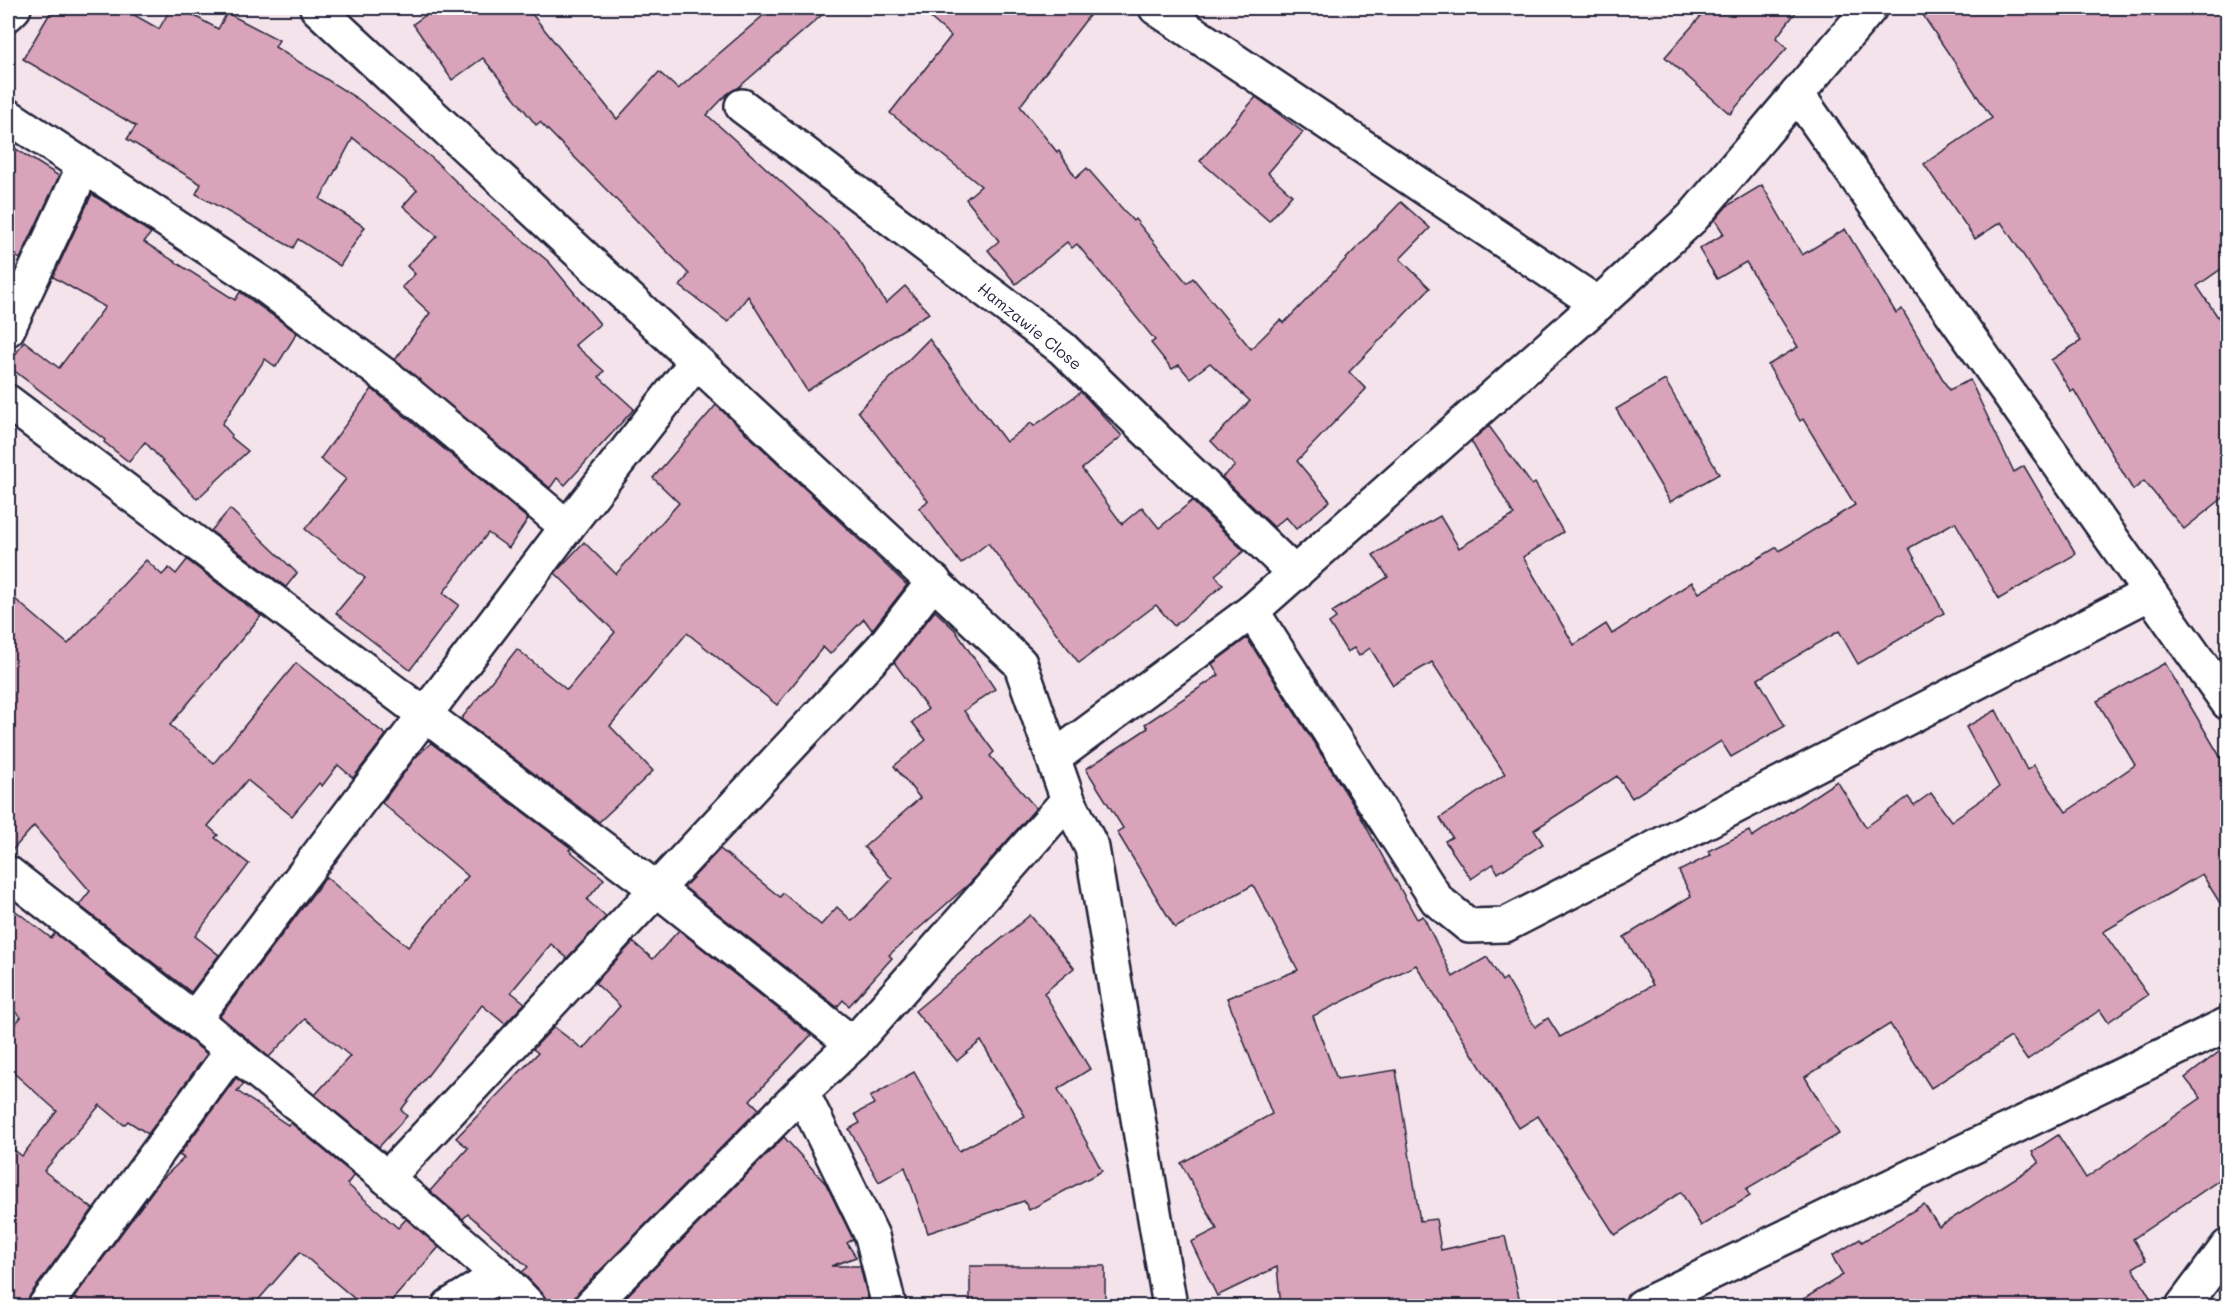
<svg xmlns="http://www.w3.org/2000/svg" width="2235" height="1314" font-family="Mali,sans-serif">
<rect width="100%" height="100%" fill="#f4e3ea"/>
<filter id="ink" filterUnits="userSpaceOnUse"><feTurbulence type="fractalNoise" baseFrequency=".0167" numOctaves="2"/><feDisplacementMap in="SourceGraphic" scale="12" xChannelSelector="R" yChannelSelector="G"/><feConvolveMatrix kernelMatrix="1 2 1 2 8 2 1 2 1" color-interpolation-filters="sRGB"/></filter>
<g filter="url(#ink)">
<g fill="#d9a3ba" stroke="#22223b" stroke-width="1.5">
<polygon points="53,8 122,8 159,29 171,8 180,8 218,29 227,13 279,40 275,47 358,99 433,159 474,199 549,262 600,324 575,345 604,371 599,377 634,409 565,485 557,478 550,488 395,360 430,313 402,287 415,274 407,266 437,236 403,206 417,190 353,138 320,199 365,227 340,266 298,239 293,248 196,194 201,184 127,139 136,126 23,59"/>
<polygon points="436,8 527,8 617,119 659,72 678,89 772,8 830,8 738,88 727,94 707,115 846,240 886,303 905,286 929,313 807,391 748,296 728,322 680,286 689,274 540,122 536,125 483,58 452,80 413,24"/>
<polygon points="919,8 1095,8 1020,106 1057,152 1059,151 1076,178 1087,168 1133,221 1135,219 1187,283 1193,278 1251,349 1280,320 1284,323 1401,202 1430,228 1400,259 1430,288 1349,372 1366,389 1297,461 1330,501 1296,529 1286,517 1274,527 1222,477 1235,466 1211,441 1250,401 1210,363 1190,378 1179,365 1172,369 1151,343 1155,340 1077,244 1072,248 1067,242 1016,284 988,250 999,241 966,199 981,186 890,113 951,36"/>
<polygon points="1708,8 1799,8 1776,38 1787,48 1730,114 1665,57"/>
<polygon points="1918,8 2228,8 2228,264 2197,286 2228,332 2228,494 2184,529 2144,481 2133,490 2074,390 2071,392 2051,360 2081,341 2001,222 1975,239 1924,164 1992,118"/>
<polygon points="1256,97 1303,132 1268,173 1292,195 1269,221 1200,161"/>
<polygon points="8,144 59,176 20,259 8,251"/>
<polygon points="1762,185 1802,255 1845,229 1896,313 1902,309 1949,390 1970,380 2014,472 2024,466 2076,554 1999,599 1955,522 1909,548 1944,613 1858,664 1839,631 1758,679 1785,726 1731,757 1721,741 1632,798 1617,776 1534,830 1543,844 1498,873 1493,864 1471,879 1445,841 1452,837 1440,818 1505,774 1432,662 1393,685 1370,648 1359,656 1354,648 1347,652 1329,623 1336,618 1332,612 1388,577 1373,555 1440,516 1459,548 1514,515 1471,441 1489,426 1532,485 1535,483 1563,532 1523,557 1574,645 1606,624 1612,634 1692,582 1699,593 1777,547 1779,551 1855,505 1803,419 1800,421 1768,365 1798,347 1746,262 1717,279 1699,249 1724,234 1715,220 1727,206"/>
<polygon points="92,194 151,233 144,242 235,300 240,292 297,333 276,367 265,359 222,424 232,435 231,437 248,451 197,499 145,442 129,462 104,442 105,440 8,366 24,341 59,368 105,307 53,277"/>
<polygon points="929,339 1006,442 1031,423 1034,426 1081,392 1122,436 1082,469 1122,524 1142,507 1159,528 1192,501 1244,551 1215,575 1223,585 1174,626 1156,605 1079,663 988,543 961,564 919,508 928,501 858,411"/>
<polygon points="1665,380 1719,474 1670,502 1616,409"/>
<polygon points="372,389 528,519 509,548 488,533 443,593 459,605 410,670 336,613 365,578 305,529 346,479 320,459"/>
<polygon points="716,405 907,585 872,630 864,619 830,654 823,647 777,705 687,633 610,726 653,771 599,822 461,719 517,649 567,690 615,632 555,573 584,542 616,574 679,503 653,478"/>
<polygon points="230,509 297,573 286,587 211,531"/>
<polygon points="146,560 162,575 169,568 176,574 187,560 261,616 170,725 214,763 296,663 386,735 353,778 338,765 322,786 319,783 292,816 247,780 208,826 218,835 215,838 249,864 195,936 219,955 191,992 79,905 90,891 34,826 8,855 8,593 68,644"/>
<polygon points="935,611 955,630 995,689 964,711 994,752 990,756 1036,808 969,884 889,955 892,958 849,1006 843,1000 837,1007 684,887 720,849 780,897 783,893 821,925 837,907 852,921 892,879 864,847 920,798 894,766 926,740 912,722 928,709 894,662"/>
<polygon points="1247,638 1358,812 1417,919 1423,916 1453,977 1487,957 1502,981 1506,978 1535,1027 1548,1018 1560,1037 1653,985 1624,937 1691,896 1679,871 1711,855 1708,851 1749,831 1752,837 1837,781 1866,827 1908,797 1914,805 1931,793 1951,821 1999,787 1966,727 1996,710 2027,770 2034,765 2066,812 2135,765 2097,701 2165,663 2228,770 2228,916 2202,874 2103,932 2148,995 2108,1022 2100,1010 2027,1060 2011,1037 1931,1088 1890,1024 1805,1077 1839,1134 1746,1189 1750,1196 1701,1226 1681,1192 1615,1235 1538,1116 1519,1128 1416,965 1313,1016 1337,1079 1396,1070 1420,1221 1436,1219 1441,1250 1505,1236 1521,1306 1281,1306 1277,1267 1217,1296 1191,1242 1217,1229 1181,1163 1272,1114 1227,998 1298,970 1253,885 1175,928 1117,832 1123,828 1086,769 1148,728 1145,724 1219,675 1212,664"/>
<polygon points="431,743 571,848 569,850 604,879 587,900 606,917 567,958 551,944 511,992 525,1003 505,1024 482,1005 401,1110 407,1116 379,1147 315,1095 350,1056 305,1019 269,1057 220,1016 326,877 408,947 468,876 382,803 415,758"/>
<polygon points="8,905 51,938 55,933 207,1054 148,1134 128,1121 124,1125 100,1105 44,1171 93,1209 30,1295 27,1306 8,1306 8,1145 22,1156 57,1111 8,1068 8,1033 21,1017 8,1006"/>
<polygon points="1030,915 1074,968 1044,993 1090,1069 1058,1089 1102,1171 1029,1210 1024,1201 928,1233 905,1167 879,1182 849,1129 860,1123 855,1114 874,1104 870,1097 914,1072 959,1151 1025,1116 981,1041 957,1061 915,1011"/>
<polygon points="679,930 811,1035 750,1100 759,1109 578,1293 573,1306 547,1306 542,1293 522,1272 528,1267 468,1214 463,1219 430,1191 468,1148 456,1138 538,1053 533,1049 554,1027 583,1049 620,1006 595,983 633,942 653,959"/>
<polygon points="2228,1045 2228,1174 2133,1239 2146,1260 2133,1268 2155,1306 1792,1306 1843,1275 1832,1256 1860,1239 1862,1242 1924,1204 1939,1227 2039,1163 2032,1152 2058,1135 2086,1178 2201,1098 2185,1078"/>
<polygon points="236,1078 244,1084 237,1091 288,1125 291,1123 354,1175 347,1184 398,1228 406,1219 439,1247 387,1306 363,1306 300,1252 253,1306 68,1306 160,1181 184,1158 179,1155"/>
<polygon points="784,1137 826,1184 853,1239 847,1243 856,1257 831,1266 860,1266 868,1299 856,1306 617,1306"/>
<polygon points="970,1266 1105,1266 1105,1306 970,1305"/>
<polygon points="496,1299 503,1306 484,1306"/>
</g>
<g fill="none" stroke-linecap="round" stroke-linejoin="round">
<defs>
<g id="minor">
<polyline points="317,8 1020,663 1068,800 1092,848 1170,1306"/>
<polyline points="1156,8 1598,304"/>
<polyline points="8,14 14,8"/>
<polyline points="1797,94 2228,703"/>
<polyline points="742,106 1062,348 1295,574"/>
<polyline points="8,116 264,285 399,386 567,527"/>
<polyline points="8,329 84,166"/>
<polyline points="8,402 658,890 853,1044"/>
<polyline points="1252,611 1437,900 1469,926 1505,925 2150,593"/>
<polyline points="1055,757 1252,611 1598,304 1692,218 1870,8"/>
<polyline points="8,873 194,1019 387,1178 499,1275 529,1306"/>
<polyline points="194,1019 567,527 696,362"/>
<polyline points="802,1092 872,1236 889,1306"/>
<polyline points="387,1178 882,648 934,581"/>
<polyline points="45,1306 232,1051"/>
<polyline points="449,1306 499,1275"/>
<polyline points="591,1306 802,1092 853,1044 1068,800"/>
<polyline points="1642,1306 2228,1024"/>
<polyline points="2183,1306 2228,1246"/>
</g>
</defs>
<use href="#minor" stroke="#22223b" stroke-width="38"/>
<use href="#minor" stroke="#fff" stroke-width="33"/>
</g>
</g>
<g text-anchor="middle" stroke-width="5" stroke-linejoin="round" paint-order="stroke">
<g font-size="16" fill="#22223b" stroke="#fff">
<text transform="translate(1030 326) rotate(39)" y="6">Hamzawie Close</text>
</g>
</g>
<rect width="2235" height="1314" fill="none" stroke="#fff" stroke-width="30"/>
<rect x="15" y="15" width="2205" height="1284" fill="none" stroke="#22223b" stroke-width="2" filter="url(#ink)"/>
</svg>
